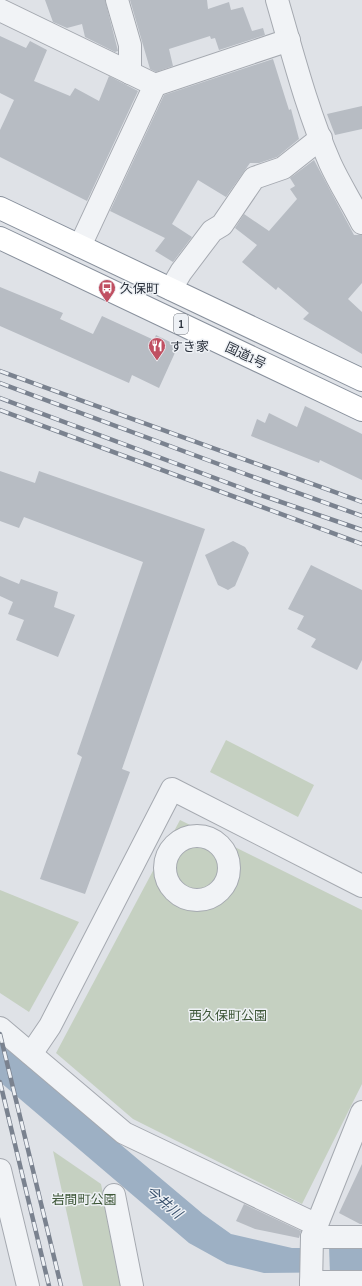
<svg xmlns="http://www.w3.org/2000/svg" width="362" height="1286" font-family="'Sofia Sans Condensed','Noto Sans JP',sans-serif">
<rect width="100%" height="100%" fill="#dfe2e7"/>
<g fill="#c5d0c1">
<polygon points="226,740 314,785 298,817 210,772"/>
<polygon points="180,820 362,910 362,1084 302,1204 133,1119 56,1053"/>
<polygon points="0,890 79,922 29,1012 0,993"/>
<polygon points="53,1151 101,1184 122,1286 83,1286"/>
</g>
<polygon fill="#9db0c4" points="0,1043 203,1214 231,1234 292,1248 362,1248 362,1272 264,1273 227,1264 189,1243 0,1082"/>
<polygon fill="#dfe2e7" points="301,1246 329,1246 330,1275 301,1276"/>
<g fill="#b7bcc3">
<polygon points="45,0 105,0 118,51 115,52 85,37 82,24 67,28 53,22"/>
<polygon points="130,0 207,0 208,9 229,2 231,10 243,7 252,31 263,28 265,35 219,50 215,38 211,39 210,36 169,49 173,66 156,72 150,69"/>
<polygon points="0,36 26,48 30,41 47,50 34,81 70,96 75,88 99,101 109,76 138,91 87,201 0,157 0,130 14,100 0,93"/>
<polygon points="273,59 289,110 291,109 299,139 277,157 259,163 250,163 226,197 198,180 172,224 192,237 173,262 155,251 165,238 110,211 164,95"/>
<polygon points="362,106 362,129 335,135 327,114"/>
<polygon points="314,160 354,235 362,235 362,283 348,299 362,312 362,354 303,319 309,313 278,287 276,290 242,262 257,245 235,228 244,214 269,231 297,199 290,189 295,186 290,178"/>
<polygon points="0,287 63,313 60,319 93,334 102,316 154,340 156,335 178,346 159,388 132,375 129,383 0,326"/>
<polygon points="305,406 362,434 362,480 320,460 319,463 251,436 257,419 265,423 269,413 297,427"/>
<polygon points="0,471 35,483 39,471 205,529 122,769 130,772 85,894 40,879 82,757 77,754 143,562 24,517 19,528 0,521"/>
<polygon points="233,541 245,547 249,553 235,586 228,590 218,585 205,555"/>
<polygon points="311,565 362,590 362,660 357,670 311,647 316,639 297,629 304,616 288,609"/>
<polygon points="0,576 19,584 21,579 58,592 54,607 75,615 58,657 16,640 24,620 8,614 13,602 0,596"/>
<polygon points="362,1164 362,1224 360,1224 339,1213"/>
<polygon points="244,1204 301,1231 299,1238 255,1229 236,1221"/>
</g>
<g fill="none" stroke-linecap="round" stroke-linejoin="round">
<defs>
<g id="minor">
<polyline points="117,0 130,45 130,73"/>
<path d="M277,0C293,55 307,110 330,163C339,183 352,203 362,223"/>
<polyline points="0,10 155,85 80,246"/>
<polyline points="155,85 289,40"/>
<polyline points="171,289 181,272 212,231 222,225 254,178 283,168 321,138"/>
<circle cx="197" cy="868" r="32"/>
<polyline points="0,1028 124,1133 317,1225"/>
<polyline points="31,1054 50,1026 172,789 362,886"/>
<polyline points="0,1170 28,1286"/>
<polyline points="114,1195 132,1286"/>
<polyline points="312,1237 362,1237"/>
<polyline points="311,1282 362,1282"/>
<polyline points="311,1286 312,1237 362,1112"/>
</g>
<g id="highway">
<polyline points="0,208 362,380"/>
<polyline points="0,238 362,410"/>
</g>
</defs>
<use href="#minor" stroke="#a5a9b0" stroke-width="24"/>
<use href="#highway" stroke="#88909c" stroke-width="24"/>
<use href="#minor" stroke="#f1f3f6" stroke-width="22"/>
<use href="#highway" stroke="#fff" stroke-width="22"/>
<defs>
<g id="rail">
<polyline points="0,371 362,502"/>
<polyline points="0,383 248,475 362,516"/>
<polyline points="0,398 255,493 362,530"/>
<polyline points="0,410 362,544"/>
<polyline points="0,1034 61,1286"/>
<polyline points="0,1082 49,1286"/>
</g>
</defs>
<use href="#rail" stroke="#7a828f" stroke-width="4.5"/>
<use href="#rail" stroke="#eef1f5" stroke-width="3" stroke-dasharray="9" stroke-linecap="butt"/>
</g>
<defs>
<symbol id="bus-pin" viewBox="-11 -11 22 30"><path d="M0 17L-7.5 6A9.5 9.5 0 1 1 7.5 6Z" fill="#c05062" stroke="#eef1f5"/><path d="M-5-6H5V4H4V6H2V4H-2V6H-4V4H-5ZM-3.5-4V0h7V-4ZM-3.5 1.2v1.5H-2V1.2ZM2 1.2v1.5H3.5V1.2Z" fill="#fff"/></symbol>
<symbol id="restaurant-pin" viewBox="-11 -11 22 30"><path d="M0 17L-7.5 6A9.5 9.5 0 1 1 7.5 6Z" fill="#c05062" stroke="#eef1f5"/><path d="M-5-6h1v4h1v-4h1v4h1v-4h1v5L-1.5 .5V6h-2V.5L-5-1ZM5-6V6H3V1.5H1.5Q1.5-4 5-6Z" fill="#fff"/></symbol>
</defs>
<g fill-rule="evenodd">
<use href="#bus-pin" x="97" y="278" width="20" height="27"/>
<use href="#restaurant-pin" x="147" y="336" width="20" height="27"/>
</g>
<g text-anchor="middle" stroke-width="3" stroke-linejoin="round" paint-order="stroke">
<rect fill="#eef1f5" stroke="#656b74" stroke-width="1" x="174" y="314" width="14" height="20" rx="3"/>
<g font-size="12" font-weight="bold" fill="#2a313c">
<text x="181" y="328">1</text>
</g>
<g font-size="13" fill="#2a313c" stroke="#eef1f5" text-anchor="start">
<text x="120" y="293">久保町</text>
<text x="170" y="351">すき家</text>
</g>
<g font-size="13" fill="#2a313c" stroke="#eef1f5">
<text transform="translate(246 355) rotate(25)" y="5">国道1号</text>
</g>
<g font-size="13" fill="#3e5738" stroke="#eef1f5">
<text x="228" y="1020">西久保町公園</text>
<text x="84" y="1204">岩間町公園</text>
</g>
<g font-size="14" font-style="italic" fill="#38506c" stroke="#eef1f5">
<text transform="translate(164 1202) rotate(40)" y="5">今井川</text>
</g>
</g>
</svg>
